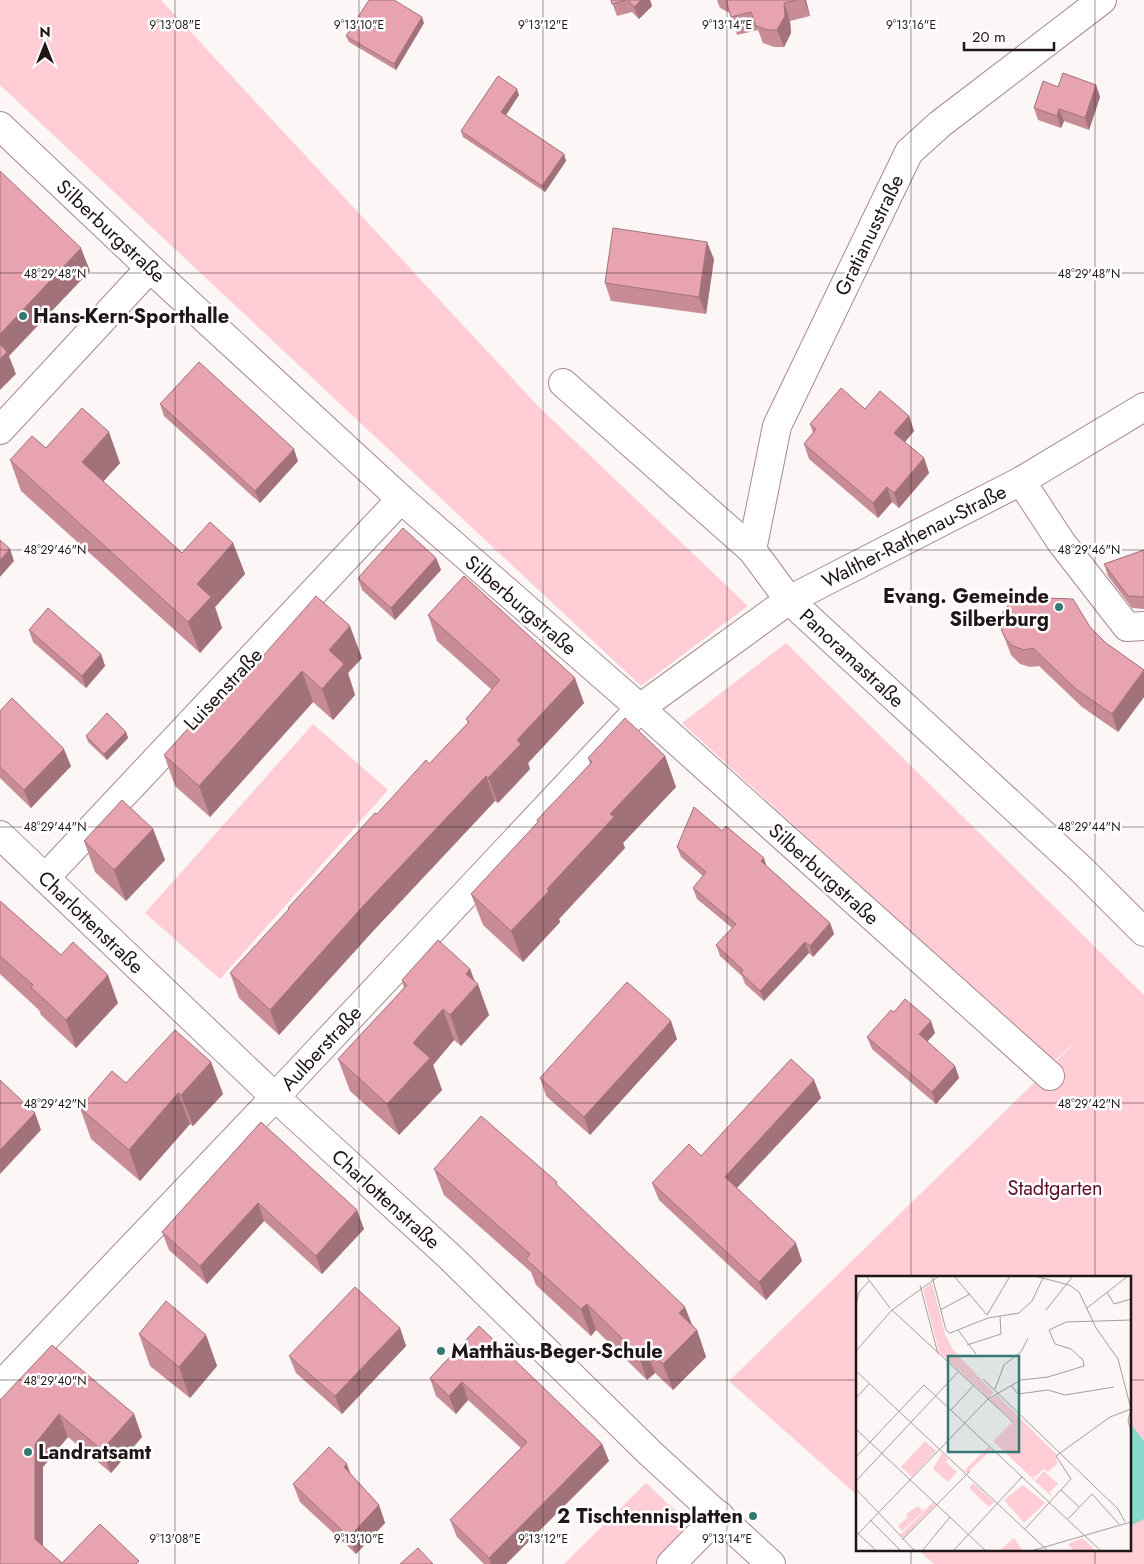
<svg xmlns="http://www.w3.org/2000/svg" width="1144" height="1564" font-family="Jost,sans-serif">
<rect width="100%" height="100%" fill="#fdf6f7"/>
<g fill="#fecdd5">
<polygon points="0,0 161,0 538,406 748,606 641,686 0,85"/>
<polygon points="786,643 1144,995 1144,1564 934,1564 918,1550 1130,1550 1130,1278 858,1278 858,1496 729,1381 1080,1038 1053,1062 682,723"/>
<polygon points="313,724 388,790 220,979 145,913"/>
<polygon points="646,1483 698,1532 665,1564 564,1564"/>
</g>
<polygon fill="#87d9cc" points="1130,1423 1144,1441 1144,1519 1130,1526"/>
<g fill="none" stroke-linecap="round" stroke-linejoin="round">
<defs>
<g id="street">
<polyline points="0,126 150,268 401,499 640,708 1050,1076"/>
<polyline points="563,383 752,550 789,600 1081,869 1144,932"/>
<polyline points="0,430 150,268"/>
<polyline points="1021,481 1061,542 1127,627 1144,626"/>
<polyline points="752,550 777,426 909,152 940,124 1102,0"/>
<polyline points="0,835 275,1097 449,1256 650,1453 771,1564"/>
<polyline points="45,878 401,499"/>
<polyline points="0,1386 275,1097 640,708 789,600 1021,481 1144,407"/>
<polyline points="671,1564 719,1515"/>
</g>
</defs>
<use href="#street" stroke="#a88a8f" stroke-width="30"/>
<use href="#street" stroke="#fff" stroke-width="28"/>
</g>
<g fill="#c78c96">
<polygon points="611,0 650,0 652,6 639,19 632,12 617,16"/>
<polygon points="717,0 806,0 810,16 790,21 791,33 784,47 774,47 763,43 758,30 737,35 730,13 720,8"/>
<polygon points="424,23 396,70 349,42 346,36"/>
<polygon points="1096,85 1100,97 1089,130 1064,121 1061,128 1038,120 1034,108 1058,87"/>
<polygon points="519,95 506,115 564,154 566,161 545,192 463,137 461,131"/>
<polygon points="714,259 706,314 611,301 605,283"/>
<polygon points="160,404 298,461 260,503 164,416"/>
<polygon points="865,409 909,416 914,431 905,442 924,458 929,473 899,508 892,502 878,518 809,459 804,444 813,433 810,424"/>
<polygon points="46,448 120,463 103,481 182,553 233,543 245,574 215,607 222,628 200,653 21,491 10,460"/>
<polygon points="1144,550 1144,609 1132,608 1108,576 1104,564"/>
<polygon points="436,558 441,570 395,620 362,590 358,578"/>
<polygon points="428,615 584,703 528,763 530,769 498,803 495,801 374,930 279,1035 239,998 230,973 289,910 288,908 377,814 429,764 468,723 466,719 492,690 437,641"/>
<polygon points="1000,626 1090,627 1106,643 1144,670 1144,697 1118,732 1082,707 1039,666 1030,667 1020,664 1011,655"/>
<polygon points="29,630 101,654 105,666 86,688 33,642"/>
<polygon points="362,658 348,673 355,695 333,720 313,702 210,817 175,786 164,755 247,674"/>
<polygon points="0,711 71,766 31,808 0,778"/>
<polygon points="126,732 128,738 107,760 88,742 86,736"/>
<polygon points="665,756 676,787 623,843 625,848 559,919 560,922 523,962 483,925 471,894 538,823 537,820 590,764 588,758"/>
<polygon points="153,829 165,860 126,901 95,872 84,841"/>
<polygon points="722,831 767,867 830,923 834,934 813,957 809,953 764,1001 745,984 742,976 720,956 716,945 732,928 697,899 693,888 703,876 681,857 677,847"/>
<polygon points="0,901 61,955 118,1003 76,1048 41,1015 39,1010 0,974"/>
<polygon points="470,969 489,1015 461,1046 454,1040 433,1065 442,1090 399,1135 350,1091 338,1059 404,988 402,980"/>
<polygon points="894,1012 935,1033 927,1042 955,1066 959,1078 936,1104 872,1049 867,1037"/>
<polygon points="677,1039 590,1135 546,1096 540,1078"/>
<polygon points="211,1062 223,1094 193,1126 190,1124 140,1181 91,1139 80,1108"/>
<polygon points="814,1080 821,1098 737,1188 802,1261 766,1300 659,1200 652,1183 701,1156"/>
<polygon points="261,1122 364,1229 322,1274 264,1221 207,1284 169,1250 162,1232"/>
<polygon points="434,1169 559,1187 697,1330 706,1357 673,1390 655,1373 647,1380 596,1330 591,1336 536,1285 531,1272 444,1195"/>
<polygon points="479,1326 602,1444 609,1461 506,1564 484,1564 457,1537 450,1520 521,1448 468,1400 456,1414 436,1396 430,1378"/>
<polygon points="400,1328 406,1346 342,1414 296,1373 289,1356"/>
<polygon points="139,1334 206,1335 217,1366 190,1398 150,1366"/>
<polygon points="0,1400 134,1414 142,1437 111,1473 68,1437 43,1467 43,1546 62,1563 140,1564 0,1564"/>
<polygon points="351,1474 379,1505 385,1523 356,1554 300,1502 293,1484"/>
</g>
<g fill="#a2727a">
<polygon points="641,0 650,0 652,6 639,19 634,7"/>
<polygon points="804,0 806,0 810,16"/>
<polygon points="784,3 790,21 791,33 784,47 777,30"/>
<polygon points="422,17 424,23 396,70 394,64"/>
<polygon points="1096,85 1100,97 1089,130 1085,118"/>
<polygon points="517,89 519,95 504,118 501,112"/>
<polygon points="1059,109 1064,121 1061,128 1057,116"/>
<polygon points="564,154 566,161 545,192 542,186"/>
<polygon points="707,242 714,259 706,314 699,297"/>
<polygon points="81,248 90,271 9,356 16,374 0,390 0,334"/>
<polygon points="909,416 914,431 900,448 894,433"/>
<polygon points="109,432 120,463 93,493 82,462"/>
<polygon points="294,449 298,461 260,503 255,491"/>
<polygon points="924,458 929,473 899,508 894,493"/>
<polygon points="887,487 892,502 878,518 873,503"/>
<polygon points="233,543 245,574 215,607 222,628 200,653 188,622 197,584"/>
<polygon points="10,549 14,561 0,577 0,560"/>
<polygon points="436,558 441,570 395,620 391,608"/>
<polygon points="350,626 362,658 348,673 355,695 333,720 322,689 329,650"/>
<polygon points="101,654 105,666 86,688 82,676"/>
<polygon points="302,671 313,702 210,817 199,786"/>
<polygon points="1144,671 1144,697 1118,732 1112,714"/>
<polygon points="575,678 584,703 528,763 530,769 498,803 488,778 517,740"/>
<polygon points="126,732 128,738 107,760 104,754"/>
<polygon points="64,749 71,766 31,808 24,790"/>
<polygon points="665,756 676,787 623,843 625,848 559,919 560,922 523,962 511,931 610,814"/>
<polygon points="486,776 495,801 374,930 279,1035 270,1010 364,905"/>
<polygon points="153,829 165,860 126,901 114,870"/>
<polygon points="764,858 767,868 761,861"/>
<polygon points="830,923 834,934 813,957 810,946"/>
<polygon points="805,942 809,953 764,1001 760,991"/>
<polygon points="470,969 476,986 478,984 489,1015 461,1046 450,1015 466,974"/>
<polygon points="108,975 118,1003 76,1048 66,1020"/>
<polygon points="443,1009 454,1040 433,1065 442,1090 399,1135 387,1104 413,1043"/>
<polygon points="671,1021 677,1039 590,1135 584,1117"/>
<polygon points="931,1021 935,1033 923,1046 919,1034"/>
<polygon points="211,1062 223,1094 193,1126 181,1095"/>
<polygon points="955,1066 959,1078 936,1104 932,1092"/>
<polygon points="814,1080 821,1098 731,1194 725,1177"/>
<polygon points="178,1093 190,1124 140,1181 129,1150"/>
<polygon points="35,1113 41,1130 0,1174 0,1150"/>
<polygon points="258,1203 264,1221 207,1284 200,1266"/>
<polygon points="357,1210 364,1229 322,1274 316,1256"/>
<polygon points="796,1243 802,1261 766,1300 759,1282"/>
<polygon points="587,1304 596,1330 591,1336 581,1309"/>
<polygon points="685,1307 695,1332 697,1330 706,1357 673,1390 663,1364 679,1313"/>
<polygon points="400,1328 406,1346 342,1414 335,1396"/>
<polygon points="206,1335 217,1366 190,1398 179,1367"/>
<polygon points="645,1347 655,1373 647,1380 638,1354"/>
<polygon points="462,1382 468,1400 456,1414 449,1396"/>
<polygon points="59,1414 68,1437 43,1467 43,1562 35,1539 35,1444"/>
<polygon points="134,1414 142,1437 111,1473 102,1450"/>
<polygon points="602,1444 609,1461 506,1564 491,1564 489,1558"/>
<polygon points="347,1464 353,1481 344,1467"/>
<polygon points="379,1505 385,1523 356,1554 349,1537"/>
</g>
<g fill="#e7a3af" stroke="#a2727a">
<polygon points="369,0 394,0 422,17 394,64 346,36"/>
<polygon points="611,0 626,0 612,4"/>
<polygon points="628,0 641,0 634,7"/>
<polygon points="726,0 797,0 784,3 785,16 777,30 768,30 756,26 751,12 731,17"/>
<polygon points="1063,73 1096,85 1085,118 1059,109 1057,116 1034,108 1043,81 1058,87"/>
<polygon points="498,76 517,89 501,112 564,154 542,186 461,131"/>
<polygon points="0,171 81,248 0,334"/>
<polygon points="613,228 707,242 699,297 605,283"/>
<polygon points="0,344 7,352 0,359"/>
<polygon points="199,362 294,449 255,491 160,404"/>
<polygon points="841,388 865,409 880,391 909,416 894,433 924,458 894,493 887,487 873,503 804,444 816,429 810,424"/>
<polygon points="82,408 109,432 82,462 182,553 210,522 233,543 197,584 211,597 188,622 10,460 32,436 46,448"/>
<polygon points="403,528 436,558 391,608 358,578"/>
<polygon points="0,540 10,549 0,560"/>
<polygon points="1144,550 1144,597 1128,596 1104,564"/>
<polygon points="464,576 575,678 517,740 521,744 488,778 486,776 364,905 270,1010 230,973 289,909 288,908 375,813 377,814 426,760 429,764 469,722 466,719 499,681 499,679 428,615"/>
<polygon points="316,596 350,626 329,650 344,664 322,689 302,671 199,786 164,755 242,669 247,674"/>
<polygon points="1021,597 1073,599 1090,627 1106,643 1144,670 1112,714 1076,689 1033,648 1024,650 1013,646 1005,638 1000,626 1003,612 1010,603"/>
<polygon points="48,608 101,654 82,676 29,630"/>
<polygon points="12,698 64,749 24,790 0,767 0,711"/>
<polygon points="107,713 126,732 104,754 86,736"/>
<polygon points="625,718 665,756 610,814 614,817 547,889 549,891 511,931 471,894 538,822 537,820 592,762 588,758"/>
<polygon points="122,800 153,829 114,870 84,841"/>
<polygon points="694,807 722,831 726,826 764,858 761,861 830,923 810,946 805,942 760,991 741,973 743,970 716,945 736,924 693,888 706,872 677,847"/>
<polygon points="0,901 61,955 73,942 108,975 66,1020 31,987 33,985 0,956"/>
<polygon points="438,940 470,969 466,974 478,984 450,1015 443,1009 413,1043 430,1058 387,1104 338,1059 407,985 402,980"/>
<polygon points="627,982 671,1021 584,1117 540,1078"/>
<polygon points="905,999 931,1021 919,1034 955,1066 932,1092 867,1037 891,1010 894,1012"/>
<polygon points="175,1030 211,1062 181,1095 178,1093 129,1150 80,1108 112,1071 126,1083"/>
<polygon points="791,1059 814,1080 725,1177 796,1243 759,1282 652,1183 689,1144 701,1156"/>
<polygon points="0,1080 35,1113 0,1150"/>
<polygon points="481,1116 557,1182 556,1184 685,1307 679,1313 697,1330 663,1364 645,1347 638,1354 587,1304 581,1309 526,1259 530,1254 434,1169"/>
<polygon points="261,1122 357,1210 316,1256 258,1203 200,1266 162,1232"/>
<polygon points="355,1287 400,1328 335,1396 289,1356"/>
<polygon points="166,1301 206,1335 179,1367 139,1334"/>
<polygon points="479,1326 602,1444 489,1558 450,1520 527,1442 462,1382 449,1396 430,1378"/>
<polygon points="52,1345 134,1414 102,1450 59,1414 35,1444 35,1539 62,1563 100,1524 139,1561 136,1564 0,1564 0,1400"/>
<polygon points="329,1447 347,1464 344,1467 379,1505 349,1537 293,1484"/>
<polygon points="418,1548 433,1564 400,1564"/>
</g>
<path fill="none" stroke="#201517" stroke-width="1" stroke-opacity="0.45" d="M175,0V1564M359,0V1564M543,0V1564M727,0V1564M911,0V1278M1095,0V1278M0,273H1144M0,550H1144M0,827H1144M0,1103H1144M0,1380H858M1130,1380H1144M911,1550V1564M1095,1550V1564"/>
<g fill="#347a71" stroke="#fff" stroke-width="2">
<circle cx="23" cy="316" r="5"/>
<circle cx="1059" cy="607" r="5"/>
<circle cx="441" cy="1351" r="5"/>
<circle cx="28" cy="1452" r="5"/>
<circle cx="753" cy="1516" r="5"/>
</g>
<g text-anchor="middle" stroke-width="5" stroke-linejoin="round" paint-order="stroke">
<g font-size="20" fill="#201517" stroke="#fff">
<text transform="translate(111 231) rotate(43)" y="7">Silberburgstraße</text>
<text transform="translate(869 235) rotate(-64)" y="7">Gratianusstraße</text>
<text transform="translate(914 536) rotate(-27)" y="7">Walther-Rathenau-Straße</text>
<text transform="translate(521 605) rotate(41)" y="7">Silberburgstraße</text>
<text transform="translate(852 658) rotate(43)" y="7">Panoramastraße</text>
<text transform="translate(223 689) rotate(-47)" y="7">Luisenstraße</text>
<text transform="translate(824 874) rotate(42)" y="7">Silberburgstraße</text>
<text transform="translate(91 922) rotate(44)" y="7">Charlottenstraße</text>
<text transform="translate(321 1048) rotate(-47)" y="7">Aulberstraße</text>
<text transform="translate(386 1199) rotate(42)" y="7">Charlottenstraße</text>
</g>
<g font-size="20" font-weight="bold" fill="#201517" stroke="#fff" text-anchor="start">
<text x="33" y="323">Hans-Kern-Sporthalle</text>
<text x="1049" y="603" text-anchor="end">Evang. Gemeinde<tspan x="1049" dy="23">Silberburg</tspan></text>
<text x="451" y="1358">Matthäus-Beger-Schule</text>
<text x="38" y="1459">Landratsamt</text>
<text x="743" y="1523" text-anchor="end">2 Tischtennisplatten</text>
</g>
<g font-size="20" fill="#5e0e28" stroke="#fff">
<text x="1055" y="1195">Stadtgarten</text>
</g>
</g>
<g transform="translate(856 1276)">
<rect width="275" height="275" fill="#fdf6f7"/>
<path d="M76,7L89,58L97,74L138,117L132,122L83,76L67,13ZM141,119L200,178L201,188L192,196L188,193L179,201L175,199L180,204L188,195L202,208L194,216L195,220L137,165L157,145L134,124ZM69,165L80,175L56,201L45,191ZM132,171L135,174L111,197L108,195ZM86,177L92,183L90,186L101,196L92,206L77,193ZM117,207L138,226L133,231L113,212ZM167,209L189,227L168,247L148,224ZM77,226L80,228L48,262L44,259ZM62,230L67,235L46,255L42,250L52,241L50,238ZM158,262L167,275H144V274ZM226,262L230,265L240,275H218L212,268Z" fill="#fecdd5"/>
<path fill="none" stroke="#a59c9d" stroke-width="1" d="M10,0L34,32M76,0L90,54L94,57L132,42L163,37L176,25L187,2M98,0L131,39M179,0L213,9L223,16L240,52L262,83L275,133L272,145L275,155M64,9L82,78M251,16L258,28L275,23M0,29L3,16L13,5M231,32L272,0M36,34L157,146M84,34L114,18M190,34L217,0M131,39L154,0M102,54L120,78M111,69L145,58L144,40M0,75L36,34L83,0M0,95L192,275M127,103L262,233L269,246M155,109L162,118L192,114L209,119L258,111M139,113L148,89L165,76L172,62M0,122L13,108M95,134L117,110M0,153L130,275M0,181L68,109L245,275M0,205L102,96M0,213L59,275M205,214L223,231M212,243L236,218L263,248M14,244L45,275M169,253L215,203L200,180L254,141L275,133M0,256L21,275M2,258L132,123L165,104L192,101L228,90L227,84L215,73L199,68L193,54L210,46L275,44M46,264L114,195M66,275L94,241M97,275L166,201M175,275L275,246"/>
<path fill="#347a71" fill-opacity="0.15" stroke="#347a71" stroke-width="2.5" d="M92,80H163V176H92Z"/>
<rect width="275" height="275" fill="none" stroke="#201517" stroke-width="2.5"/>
</g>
<g font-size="12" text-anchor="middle" fill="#201517" stroke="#fff" stroke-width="5" stroke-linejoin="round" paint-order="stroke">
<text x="175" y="29">9°13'08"E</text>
<text x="359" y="29">9°13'10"E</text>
<text x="543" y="29">9°13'12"E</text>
<text x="727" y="29">9°13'14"E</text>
<text x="911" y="29">9°13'16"E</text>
<text x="55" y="278">48°29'48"N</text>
<text x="1089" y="278">48°29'48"N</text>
<text x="55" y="554">48°29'46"N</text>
<text x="1089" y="554">48°29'46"N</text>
<text x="55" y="831">48°29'44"N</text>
<text x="1089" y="831">48°29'44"N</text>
<text x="55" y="1108">48°29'42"N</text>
<text x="1089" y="1108">48°29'42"N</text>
<text x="55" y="1385">48°29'40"N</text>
<text x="175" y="1543">9°13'08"E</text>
<text x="359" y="1543">9°13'10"E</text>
<text x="543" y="1543">9°13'12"E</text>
<text x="727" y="1543">9°13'14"E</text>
</g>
<g transform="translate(45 45)" stroke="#ffffff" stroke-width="4" paint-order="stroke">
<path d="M0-4L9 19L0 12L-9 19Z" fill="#201517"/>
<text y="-8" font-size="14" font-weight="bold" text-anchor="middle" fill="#201517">N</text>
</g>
<path d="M964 42v8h90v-8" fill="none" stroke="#201517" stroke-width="2.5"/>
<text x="972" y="42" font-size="15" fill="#201517" stroke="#ffffff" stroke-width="4" paint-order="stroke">20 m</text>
</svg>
